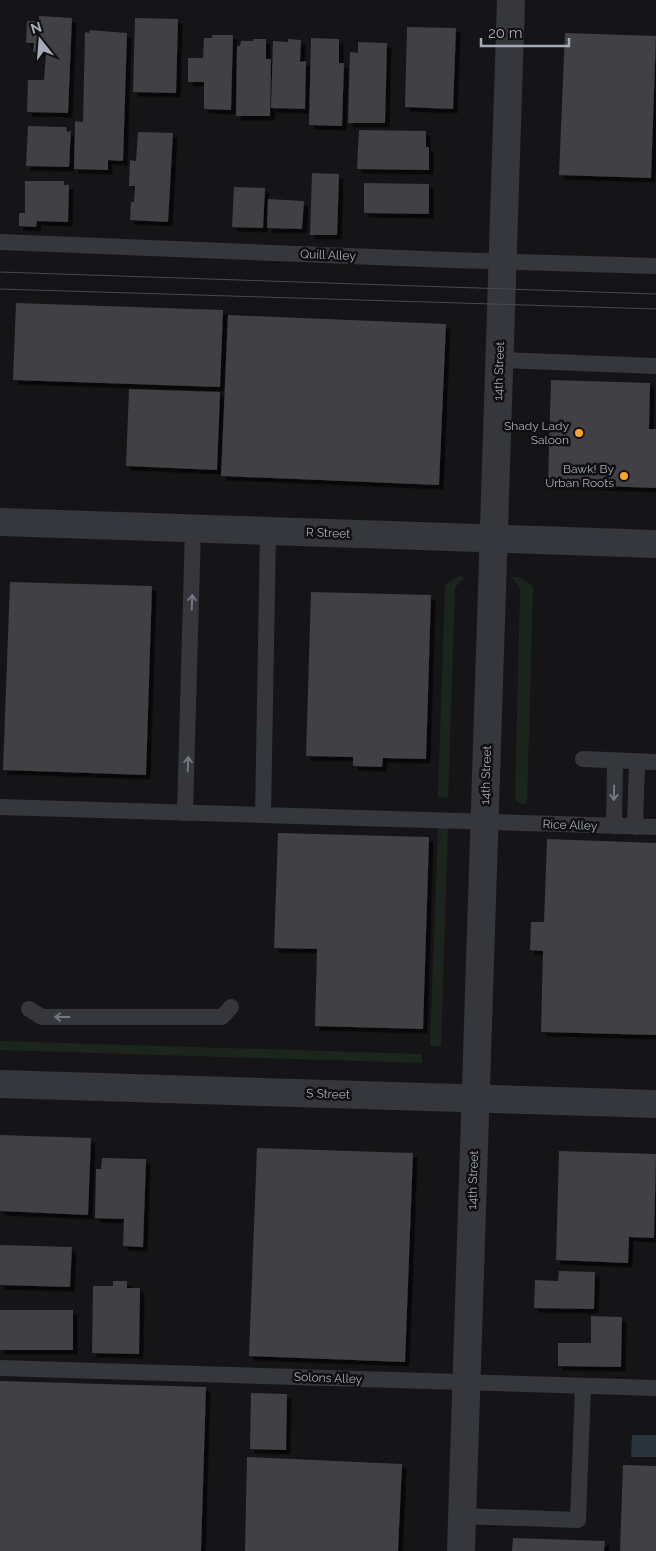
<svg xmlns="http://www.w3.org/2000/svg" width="656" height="1551" font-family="Raleway,sans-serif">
<defs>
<filter id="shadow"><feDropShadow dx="4.5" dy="4.5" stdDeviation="0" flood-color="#0009"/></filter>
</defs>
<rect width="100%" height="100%" fill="#151517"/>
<g fill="#1c251d">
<polygon points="459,576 466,577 457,585 455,588 448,798 438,797 445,585"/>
<polygon points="511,577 519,577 533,586 527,804 518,803 515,798 520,591 519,586"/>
<polygon points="438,828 448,828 441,1046 430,1046"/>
<polygon points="0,1041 422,1054 422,1063 0,1050"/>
</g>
<polygon fill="#2a353b" points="632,1435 656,1435 656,1457 631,1457"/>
<g fill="#3f4044" filter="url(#shadow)">
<polygon points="39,16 72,18 68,113 27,112 28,80 44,80 46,53 33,52 34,43 26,43 27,21 39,21"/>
<polygon points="135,18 178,19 176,93 133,92"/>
<polygon points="407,27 456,28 453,109 405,107"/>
<polygon points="90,30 127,33 123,161 108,160 108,170 74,169 75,121 83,122 85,32 89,33"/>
<polygon points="565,33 656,36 651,178 559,175"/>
<polygon points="212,35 233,35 231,110 204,109 204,82 188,82 188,58 203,58 204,38 212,38"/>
<polygon points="311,38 339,39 339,63 344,63 342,126 309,125"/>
<polygon points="253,39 266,39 266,59 271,59 270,116 236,116 237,46 240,46 241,41 253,41"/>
<polygon points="288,39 301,40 300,62 306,61 305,109 271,108 273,41 288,42"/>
<polygon points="358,42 387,43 385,123 348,123 350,52 358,53"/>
<polygon points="28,126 66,127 67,132 71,131 69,167 26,166"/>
<polygon points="359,130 426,131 426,147 429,147 429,170 357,169"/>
<polygon points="138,132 173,133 168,222 130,220 131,202 134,202 135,186 129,186 130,160 136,161"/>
<polygon points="312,173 339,174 337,235 310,235"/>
<polygon points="25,181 64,181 64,185 69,185 68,222 37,221 36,227 19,226 19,213 25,213"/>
<polygon points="364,183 429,184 429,214 364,213"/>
<polygon points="234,187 265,188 263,228 232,227"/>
<polygon points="268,199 304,201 302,229 267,228"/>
<polygon points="16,303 223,310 220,387 13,380"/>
<polygon points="228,315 446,324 439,485 221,476"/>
<polygon points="551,380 650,383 649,429 656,429 656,488 548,484"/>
<polygon points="129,389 220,392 217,470 126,466"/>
<polygon points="10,582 152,586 146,775 3,770"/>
<polygon points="311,592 431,595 426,759 383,758 382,767 353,766 353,757 306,756"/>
<polygon points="278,833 429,837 423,1029 315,1026 317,949 274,948"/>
<polygon points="547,839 656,843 656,1035 541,1032 543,951 530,950 531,922 544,922"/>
<polygon points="0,1135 91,1138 88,1215 0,1211"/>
<polygon points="257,1148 413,1153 405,1362 249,1356"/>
<polygon points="559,1151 656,1154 654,1238 629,1237 628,1263 556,1260"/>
<polygon points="102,1158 146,1159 143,1247 123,1246 124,1219 95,1218 96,1169 101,1169"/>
<polygon points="0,1245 72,1247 70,1287 0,1285"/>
<polygon points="559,1271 595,1272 594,1309 534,1308 535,1280 558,1281"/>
<polygon points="113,1281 127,1281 127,1288 140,1288 139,1354 92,1353 93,1286 113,1286"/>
<rect x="0" y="1310" width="73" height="40"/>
<polygon points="591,1316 622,1317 621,1367 558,1366 558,1343 591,1343"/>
<polygon points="0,1381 206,1387 201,1551 0,1551"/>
<polygon points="251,1393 287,1394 286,1450 250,1449"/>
<polygon points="247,1457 402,1464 398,1551 245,1551"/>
<polygon points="623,1465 656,1466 656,1551 620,1551"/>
<polygon points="513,1538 605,1541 604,1551 512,1551"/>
</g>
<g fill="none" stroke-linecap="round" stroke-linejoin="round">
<g stroke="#35373c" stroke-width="16">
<polyline points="0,242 451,260 656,266"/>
<polyline points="500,360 656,366"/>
<polyline points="583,759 656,762"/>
<polyline points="0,807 656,827"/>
<polyline points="185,813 193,528"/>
<polyline points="263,815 268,531"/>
<polyline points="614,826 615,761"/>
<polyline points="635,827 637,762"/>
<polyline points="29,1009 42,1017 222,1017 231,1007"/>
<polyline points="0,1368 656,1388"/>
<polyline points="462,1516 578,1520 583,1386"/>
</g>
<g stroke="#35373c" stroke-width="28">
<polyline points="0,522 656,544"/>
<polyline points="0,1084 656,1104"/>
<polyline points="461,1551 511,0"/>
</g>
<g stroke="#484b51" stroke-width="1">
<polyline points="0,272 656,294"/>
<polyline points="0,289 656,309"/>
</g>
</g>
<defs><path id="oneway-shaft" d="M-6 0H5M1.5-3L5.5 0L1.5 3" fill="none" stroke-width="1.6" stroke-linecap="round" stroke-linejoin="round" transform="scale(1.25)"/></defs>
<g stroke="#737780">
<use href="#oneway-shaft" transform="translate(192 602) rotate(-88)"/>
<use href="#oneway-shaft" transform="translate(188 764) rotate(-88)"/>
<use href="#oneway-shaft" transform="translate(614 793) rotate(91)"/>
<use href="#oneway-shaft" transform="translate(62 1017) rotate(180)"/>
</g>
<g fill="#faa429" stroke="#101012" stroke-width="2">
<circle cx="579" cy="433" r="5"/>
<circle cx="624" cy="476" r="5"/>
</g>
<g text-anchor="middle" stroke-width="5" stroke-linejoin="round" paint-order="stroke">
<g font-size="12" fill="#a6acb7" stroke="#101012">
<text transform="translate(328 255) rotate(2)" y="4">Quill Alley</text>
<text transform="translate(499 371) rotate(-88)" y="4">14th Street</text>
<text transform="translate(328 533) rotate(2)" y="4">R Street</text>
<text transform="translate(486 775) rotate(-88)" y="4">14th Street</text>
<text transform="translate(570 825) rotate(2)" y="4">Rice Alley</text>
<text transform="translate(328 1094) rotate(2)" y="4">S Street</text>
<text transform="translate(473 1180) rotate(-88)" y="4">14th Street</text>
<text transform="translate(328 1378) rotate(2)" y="4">Solons Alley</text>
</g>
<g font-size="12" fill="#a6acb7" stroke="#101012" text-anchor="end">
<text x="569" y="430">Shady Lady<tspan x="569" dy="14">Saloon</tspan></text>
<text x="614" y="473">Bawk! By<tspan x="614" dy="14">Urban Roots</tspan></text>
</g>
</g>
<g transform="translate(40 40) rotate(343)" stroke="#101012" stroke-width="4" paint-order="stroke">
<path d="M0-4L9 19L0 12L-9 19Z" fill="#a6acb7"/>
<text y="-8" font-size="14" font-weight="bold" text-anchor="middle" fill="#a6acb7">N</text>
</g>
<path d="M481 38v8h88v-8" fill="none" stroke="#a6acb7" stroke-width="2.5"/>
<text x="488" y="38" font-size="15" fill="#a6acb7" stroke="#101012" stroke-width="4" paint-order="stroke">20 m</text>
</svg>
